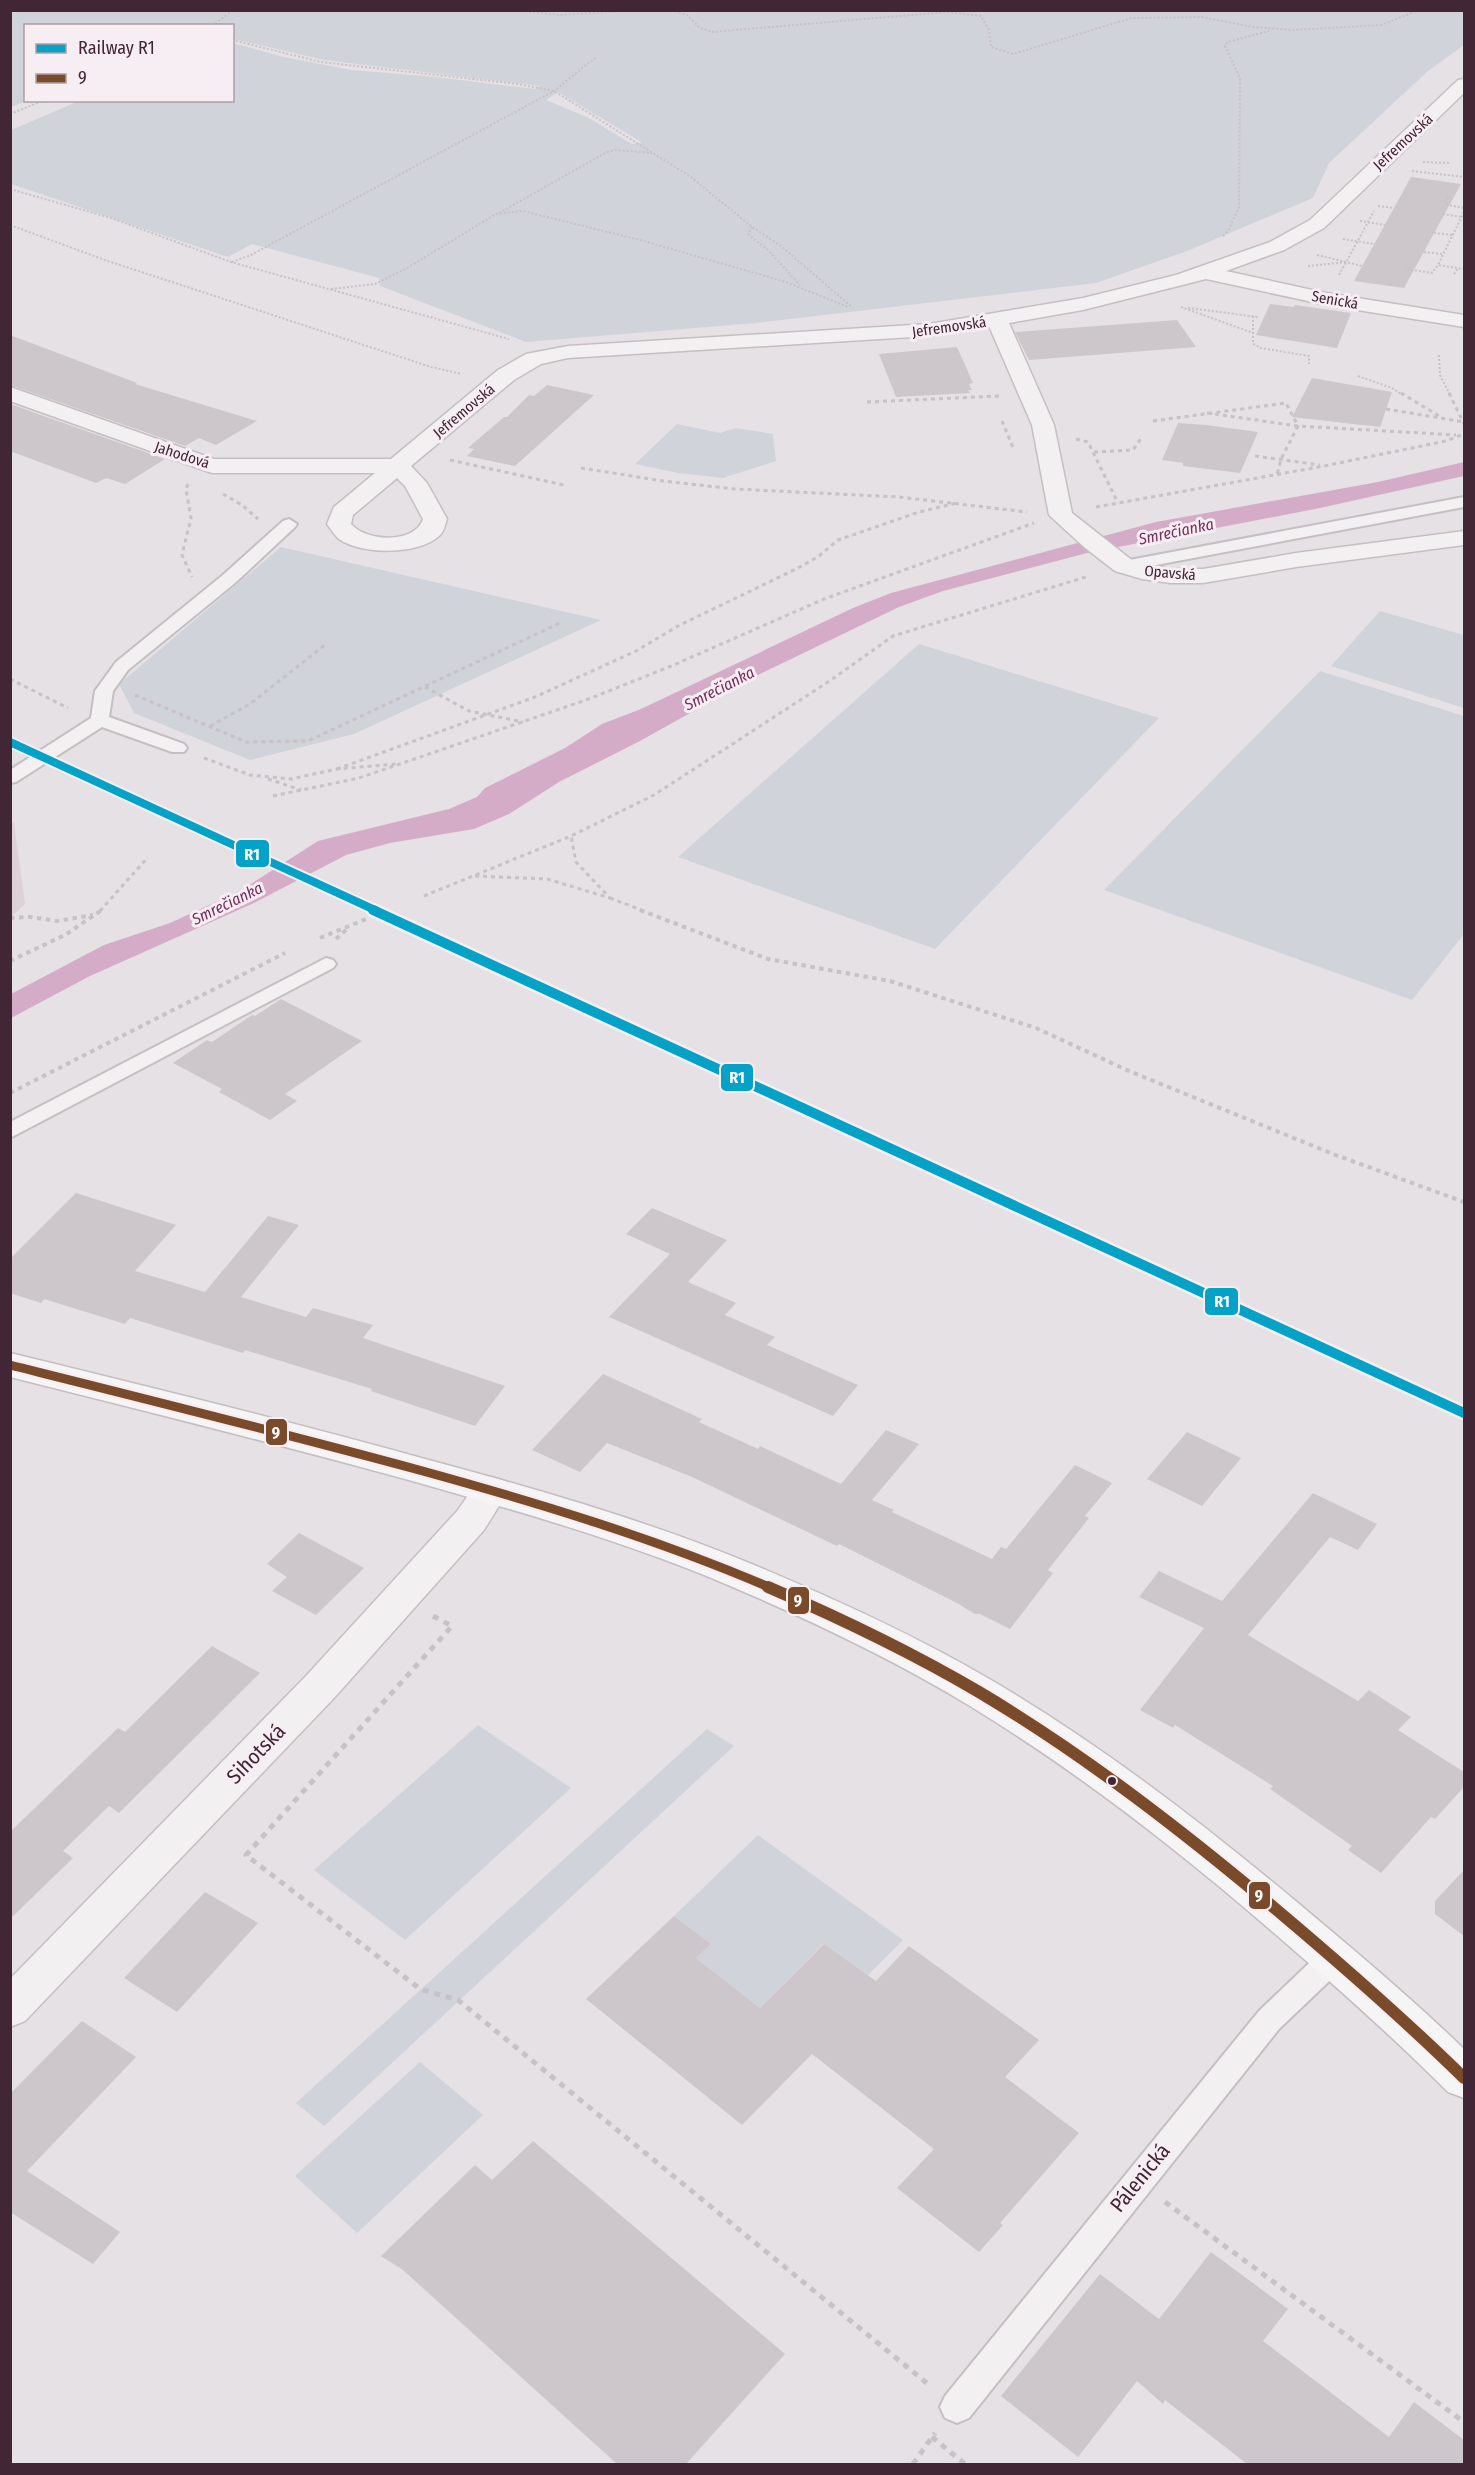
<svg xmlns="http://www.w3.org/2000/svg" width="1475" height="2475" font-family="'Fira Sans Condensed',sans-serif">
<rect width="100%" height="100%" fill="#e6e1e4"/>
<polygon fill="#ddd2d8" points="11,821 14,823 25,904 11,917"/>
<g fill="#d1d3db" fill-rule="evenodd">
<path d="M11,10H1464V45L1428,71L1329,163L1313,198L1187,251L1096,283L756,323L526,342L380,286L379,278L252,244L228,257L11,184V130L79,101L232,100L233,43L284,57L352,70L436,77L536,89L539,86L324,60L233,39L232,26H26V100L27,101L11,107ZM558,92L641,142V143L632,144L589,118L546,100Z"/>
<polygon points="677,424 720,433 736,428 773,434 776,461 723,478 678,473 635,464"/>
<polygon points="281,547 601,620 354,734 250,760 134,713 119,684"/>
<polygon points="1380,611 1464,635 1464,708 1331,666"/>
<polygon points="919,644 1159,718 935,949 678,857"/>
<polygon points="1320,671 1464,716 1464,934 1412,1000 1104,890"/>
<polygon points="478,1725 571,1788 405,1940 314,1870"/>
<polygon points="707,1729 734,1746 324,2126 296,2103"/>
<polygon points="758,1835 903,1940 868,1975 823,1944 760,2008 696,1958 711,1944 674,1916"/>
<polygon points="420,2062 483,2115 357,2233 295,2176"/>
</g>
<polygon fill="#d4acc7" points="1464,462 1464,476 1320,508 1087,553 943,591 899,607 758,675 640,741 559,782 509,814 474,829 390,843 346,855 254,903 90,976 11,1018 11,994 104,945 170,923 240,891 318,841 449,809 477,797 485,788 565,748 602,724 641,709 853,608 891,593 1156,522 1378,482"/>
<g fill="#cdc7cb">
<polygon points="1411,177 1461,184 1404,288 1354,281"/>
<polygon points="1270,304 1294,307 1295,305 1351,313 1337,348 1256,335"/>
<polygon points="1177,320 1196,347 1029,360 1015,332"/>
<polygon points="10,335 137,383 135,384 257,421 216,445 199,438 185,446 10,385"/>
<polygon points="957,347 973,383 969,384 972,390 968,390 970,393 896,397 879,354"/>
<polygon points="1312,378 1392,392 1380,427 1292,417"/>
<polygon points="547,385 594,395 515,466 467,456 474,449 468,448 504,417 507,417 529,395 534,396"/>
<polygon points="10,404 165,459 125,484 106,478 96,483 10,451"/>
<polygon points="1178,423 1206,425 1258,432 1240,473 1183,466 1183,463 1162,460"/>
<polygon points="281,999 362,1041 285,1094 297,1101 270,1120 219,1092 222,1089 173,1063 207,1040 212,1042 252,1015 255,1016"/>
<polygon points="76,1193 176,1225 135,1271 205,1292 268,1216 299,1225 241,1297 306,1317 313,1308 373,1325 363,1338 505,1386 475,1426 371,1391 372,1389 245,1350 243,1353 130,1318 125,1324 44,1299 41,1303 10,1293 10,1259"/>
<polygon points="652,1208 727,1240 688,1282 736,1303 725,1315 775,1337 767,1345 858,1385 833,1416 609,1317 670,1254 626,1234"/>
<polygon points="603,1374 702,1419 699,1422 758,1449 760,1446 841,1484 886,1430 919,1444 872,1500 894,1510 892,1512 992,1559 1001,1547 1006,1549 1075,1465 1112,1483 1085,1516 1089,1518 1048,1570 1053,1573 1010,1629 980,1614 975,1614 957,1603 839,1544 837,1546 692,1477 607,1443 580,1472 532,1450"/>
<polygon points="1187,1432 1241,1458 1202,1506 1147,1479"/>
<polygon points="1313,1493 1377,1524 1358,1550 1330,1537 1248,1635 1358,1701 1369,1690 1411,1717 1398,1730 1464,1772 1464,1787 1435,1819 1431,1817 1381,1873 1348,1850 1352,1846 1270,1789 1273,1786 1175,1725 1173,1728 1140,1710 1204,1628 1139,1597 1159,1571 1222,1601"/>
<polygon points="299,1533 364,1568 316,1615 272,1591 287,1577 267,1564"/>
<polygon points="212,1646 260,1673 119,1813 109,1806 63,1851 73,1858 10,1919 10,1832 118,1728 125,1732"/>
<polygon points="1464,1870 1464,1936 1435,1914 1435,1901"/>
<polygon points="205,1892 258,1923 177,2012 124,1978"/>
<polygon points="674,1916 711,1944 696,1958 760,2008 824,1944 876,1981 909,1946 1039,2040 1005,2077 1079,2133 1000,2223 1003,2225 979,2252 897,2188 934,2149 812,2054 742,2125 586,1999"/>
<polygon points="82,2021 136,2057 27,2171 120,2232 93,2264 10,2212 10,2094"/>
<polygon points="533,2141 785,2354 686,2464 617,2464 403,2270 381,2256 475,2165 492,2180"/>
<polygon points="1211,2252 1288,2309 1263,2341 1389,2437 1414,2402 1464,2440 1464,2464 1247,2464 1165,2400 1163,2404 1137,2381 1078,2457 1001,2396 1100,2274 1159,2319"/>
</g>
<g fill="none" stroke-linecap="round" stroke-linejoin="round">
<defs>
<g id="lane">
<polygon points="1464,497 1464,507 1124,571 1116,566 1124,561"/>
<polygon points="289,519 297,524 295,527 235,583 128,670 113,691 109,717 184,744 187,748 184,752 172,752 102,727 16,782 10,783 10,770 91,718 95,691 116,662 223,575 283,521"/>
<polygon points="326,958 333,960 336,964 333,968 10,1138 10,1122"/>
<polygon points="1334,1946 1344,1949 1348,1958 1344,1967 1279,2029 969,2418 957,2423 945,2418 940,2407 945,2396 1259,2011 1324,1949"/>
</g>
<g id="street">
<path d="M1464,79V93L1324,228L1284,250L1226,271L1326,293L1464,315V327L1326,305L1206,279L1083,310L1009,323L1054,425L1072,513L1133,561L1170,569H1203L1296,553L1464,531V545L1296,567L1203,583H1170L1142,579L1115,571L1084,547L1049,515L1032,425L989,326L929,336L568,358L541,364L514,380L411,466L427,483L447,519C445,525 444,532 439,536C419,555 361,555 339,539C335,536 331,529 327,524L334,507L375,473H212L10,401V387L214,459H391L498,370L526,354L568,346L929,324L1083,298L1176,275L1270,242L1310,220L1458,80ZM397,478L405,486L423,519C415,544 366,542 351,524L353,515Z"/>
<polygon points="491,1477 504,1481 509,1490 484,1530 334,1698 25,2021 10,2027 10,1979 306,1676 458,1510 478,1481"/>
</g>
<path id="primary" d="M10,1353C149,1387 288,1421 425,1459C537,1489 648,1521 754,1565C835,1599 916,1636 991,1680C1100,1744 1201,1822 1298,1903C1354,1950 1411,1998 1464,2049V2098L1448,2092C1390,2034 1329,1980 1266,1926C1173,1846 1075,1770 970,1706C893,1659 810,1620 728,1585C627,1542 521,1512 416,1482C281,1445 146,1411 10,1377Z"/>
</defs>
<use href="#lane" stroke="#c4bfc2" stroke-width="4"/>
<use href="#street" stroke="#c4bfc2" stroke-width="3"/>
<use href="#primary" stroke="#c4bdc1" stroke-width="3"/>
<g stroke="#c8c1c6" stroke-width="2" stroke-dasharray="2 2" stroke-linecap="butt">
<polyline points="513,10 559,15 636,10"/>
<polyline points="671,10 687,15 700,28 712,32 947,12 981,16 989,30 991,47 1013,54 1132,18 1202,17 1253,27 1293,30 1381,25 1419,10"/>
<polyline points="212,26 233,10"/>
<polyline points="232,40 321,62 517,84 554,91 691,177 752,227 781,246 853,308"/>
<polyline points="10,114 45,100"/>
<polyline points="1423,162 1451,163"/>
<polyline points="1412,171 1464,177"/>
<polyline points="10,189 111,218 231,262 509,339"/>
<polyline points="1448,197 1445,202 1448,205 1464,208"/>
<polyline points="1378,206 1394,208"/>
<polyline points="1464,212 1438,265 1464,269"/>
<polyline points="499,213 607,152 615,150 652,153"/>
<polyline points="1443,214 1462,217"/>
<polyline points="1360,221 1385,225"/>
<polyline points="10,225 105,260 431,367 462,374"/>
<polyline points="752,227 748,234 768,250 800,285"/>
<polyline points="1434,233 1453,235"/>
<polyline points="1223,236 1228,231 1239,207 1240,78 1225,46 1228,42 1272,30"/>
<polyline points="1343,239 1374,244"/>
<polyline points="1424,252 1443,254"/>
<polyline points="1317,255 1362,266"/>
<polyline points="232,262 251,255 554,91 596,57"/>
<polyline points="1308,266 1347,262"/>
<polyline points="1407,269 1432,273 1438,265"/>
<polyline points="1454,274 1458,268"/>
<polyline points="1339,275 1374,211"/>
<polyline points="331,289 375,284 407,268 496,214 523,211 640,240 786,282 848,307"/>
<polyline points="1181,307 1253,333"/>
<polyline points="1188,308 1258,317"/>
<polyline points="1253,316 1253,344 1261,348 1309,356 1309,364"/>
<polyline points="1439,355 1440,375 1450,395"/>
<polyline points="1358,376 1392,388 1403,395"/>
</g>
<g stroke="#c8c1c6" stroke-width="3" stroke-dasharray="4 4" stroke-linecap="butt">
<polyline points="1401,393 1444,419"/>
<polyline points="1449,393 1464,424"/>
<polyline points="867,402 999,396"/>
<polyline points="1386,409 1464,422"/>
<polyline points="1207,413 1298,426 1456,435"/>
<polyline points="1002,421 1014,450"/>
<polyline points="1153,421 1286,403 1298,426 1281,459 1277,475"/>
<polyline points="1076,439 1088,442 1118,503"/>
<polyline points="1094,452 1133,450 1142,437"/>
<polyline points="1255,456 1320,465"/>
<polyline points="450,460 564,485"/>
<polyline points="581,468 663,481 735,489 899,497 1027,512"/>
<polyline points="188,484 186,489 191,518 182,555 192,577"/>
<polyline points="223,494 242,505 258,519"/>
<polyline points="1096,507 1324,466 1446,441 1464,434"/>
<polyline points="10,679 68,708"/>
<polyline points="425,687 469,711 523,722"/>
<polyline points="135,695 246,742 308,741 560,623"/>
<polyline points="210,726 250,704 326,644"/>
<polyline points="204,758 250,775 291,779 337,769 396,764"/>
<polyline points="337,769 535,697 636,651 678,626 798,568 819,556 838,540 919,512 957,503"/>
<polyline points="268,779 301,790"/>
<polyline points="273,796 359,778 586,700 669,667 824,599 1034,523"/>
<polyline points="475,876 547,879 610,898 576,862 571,836"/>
<polyline points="424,896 571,836 654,795 831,680 893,636 1089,576"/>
<polyline points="610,898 644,911"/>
<polyline points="100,911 148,857"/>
</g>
<g stroke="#c8c1c6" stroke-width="4" stroke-dasharray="4.5 4.5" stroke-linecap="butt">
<polyline points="640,910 768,959 890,981 1036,1028 1129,1071 1333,1154 1464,1202"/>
<polyline points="10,918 30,917 57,921 93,915"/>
<polyline points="320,938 366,919"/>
<polyline points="336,939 348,928"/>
<polyline points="10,961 65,935 102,910"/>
<polyline points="10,1093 285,953"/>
</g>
<g stroke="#c8c1c6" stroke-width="5" stroke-dasharray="6 6" stroke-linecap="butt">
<polyline points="433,1616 452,1626 246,1855 420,1989 458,2000 928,2384"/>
<polyline points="1165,2202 1464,2422"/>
<polyline points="932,2437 965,2464"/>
<polyline points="913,2464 935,2433"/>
</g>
<use href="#lane" fill="#f3f0f2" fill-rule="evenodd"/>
<use href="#street" fill="#f3f0f2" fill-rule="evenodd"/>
<use href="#primary" fill="#f6f5f5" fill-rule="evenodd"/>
<defs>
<path id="bus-1-far1" d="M10,1365C146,1399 283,1433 419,1470C539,1503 657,1539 771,1588"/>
<path id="bus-1" d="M768,1587C840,1618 911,1652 979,1692C1085,1755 1184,1832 1278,1911C1342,1965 1405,2020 1464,2078"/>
</defs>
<use href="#bus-1-far1" stroke="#f7eef3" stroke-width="14"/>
<use href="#bus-1" stroke="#f7eef3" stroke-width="16"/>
<use href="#bus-1-far1" stroke="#7a4b2a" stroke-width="9"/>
<use href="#bus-1" stroke="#7a4b2a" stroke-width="12"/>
<defs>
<polyline id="rail-1-far1" points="10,742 377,911"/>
<polyline id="rail-1" points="373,910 1464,1413"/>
</defs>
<use href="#rail-1-far1" stroke="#f7eef3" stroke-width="12"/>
<use href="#rail-1" stroke="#f7eef3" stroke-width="15"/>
<use href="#rail-1-far1" stroke="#03a2c6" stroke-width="8"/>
<use href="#rail-1" stroke="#03a2c6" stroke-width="10"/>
</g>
<circle fill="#412635" stroke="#f7eef3" stroke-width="2" cx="1112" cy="1781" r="5"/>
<g text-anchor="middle" stroke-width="6" stroke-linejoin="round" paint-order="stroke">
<g font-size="15" fill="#412635" stroke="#f7eef3">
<text transform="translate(1403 142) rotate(-43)" y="5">Jefremovská</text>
<text transform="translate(1335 300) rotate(10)" y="5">Senická</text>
<text transform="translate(949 327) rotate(-8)" y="5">Jefremovská</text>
<text transform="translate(464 411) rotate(-40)" y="5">Jefremovská</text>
<text transform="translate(182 455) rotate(18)" y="5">Jahodová</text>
<text transform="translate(1170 573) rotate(5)" y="5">Opavská</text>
</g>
<g font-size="16" font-style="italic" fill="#792c5d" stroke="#f7eef3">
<text transform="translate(1176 531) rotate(-12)" y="6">Smrečianka</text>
<text transform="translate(719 688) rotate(-27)" y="6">Smrečianka</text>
<text transform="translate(227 903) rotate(-26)" y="6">Smrečianka</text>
</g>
<g font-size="21" fill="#412635" stroke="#f7eef3">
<text transform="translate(256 1754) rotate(-46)" y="7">Sihotská</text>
<text transform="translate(1140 2178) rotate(-51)" y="7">Pálenická</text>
</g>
</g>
<g stroke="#f7eef3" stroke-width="2">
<rect x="235" y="839" width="35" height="29" rx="6" fill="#03a2c6"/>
<rect x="720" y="1063" width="34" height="29" rx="6" fill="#03a2c6"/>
<rect x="1204" y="1287" width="35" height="29" rx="6" fill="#03a2c6"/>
<rect x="265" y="1418" width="23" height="28" rx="6" fill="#7a4b2a"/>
<rect x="787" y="1586" width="23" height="29" rx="6" fill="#7a4b2a"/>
<rect x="1248" y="1881" width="23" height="29" rx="6" fill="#7a4b2a"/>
</g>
<g font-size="16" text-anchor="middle" font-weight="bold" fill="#fff">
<text x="252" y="860">R1</text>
<text x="737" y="1083">R1</text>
<text x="1222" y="1307">R1</text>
<text x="276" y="1438">9</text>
<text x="798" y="1606">9</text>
<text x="1259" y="1901">9</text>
</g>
<rect width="1475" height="2475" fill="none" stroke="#412635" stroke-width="24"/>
<rect x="24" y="24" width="210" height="78" fill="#f7eef3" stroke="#ae9ea7" stroke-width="1.5"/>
<rect x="36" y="44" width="30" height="9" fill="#03a2c6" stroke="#ae9ea7" stroke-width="1.5"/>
<text x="78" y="54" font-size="18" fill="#412635">Railway R1</text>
<rect x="36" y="74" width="30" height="9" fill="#7a4b2a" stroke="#ae9ea7" stroke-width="1.5"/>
<text x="78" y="84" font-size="18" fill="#412635">9</text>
</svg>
